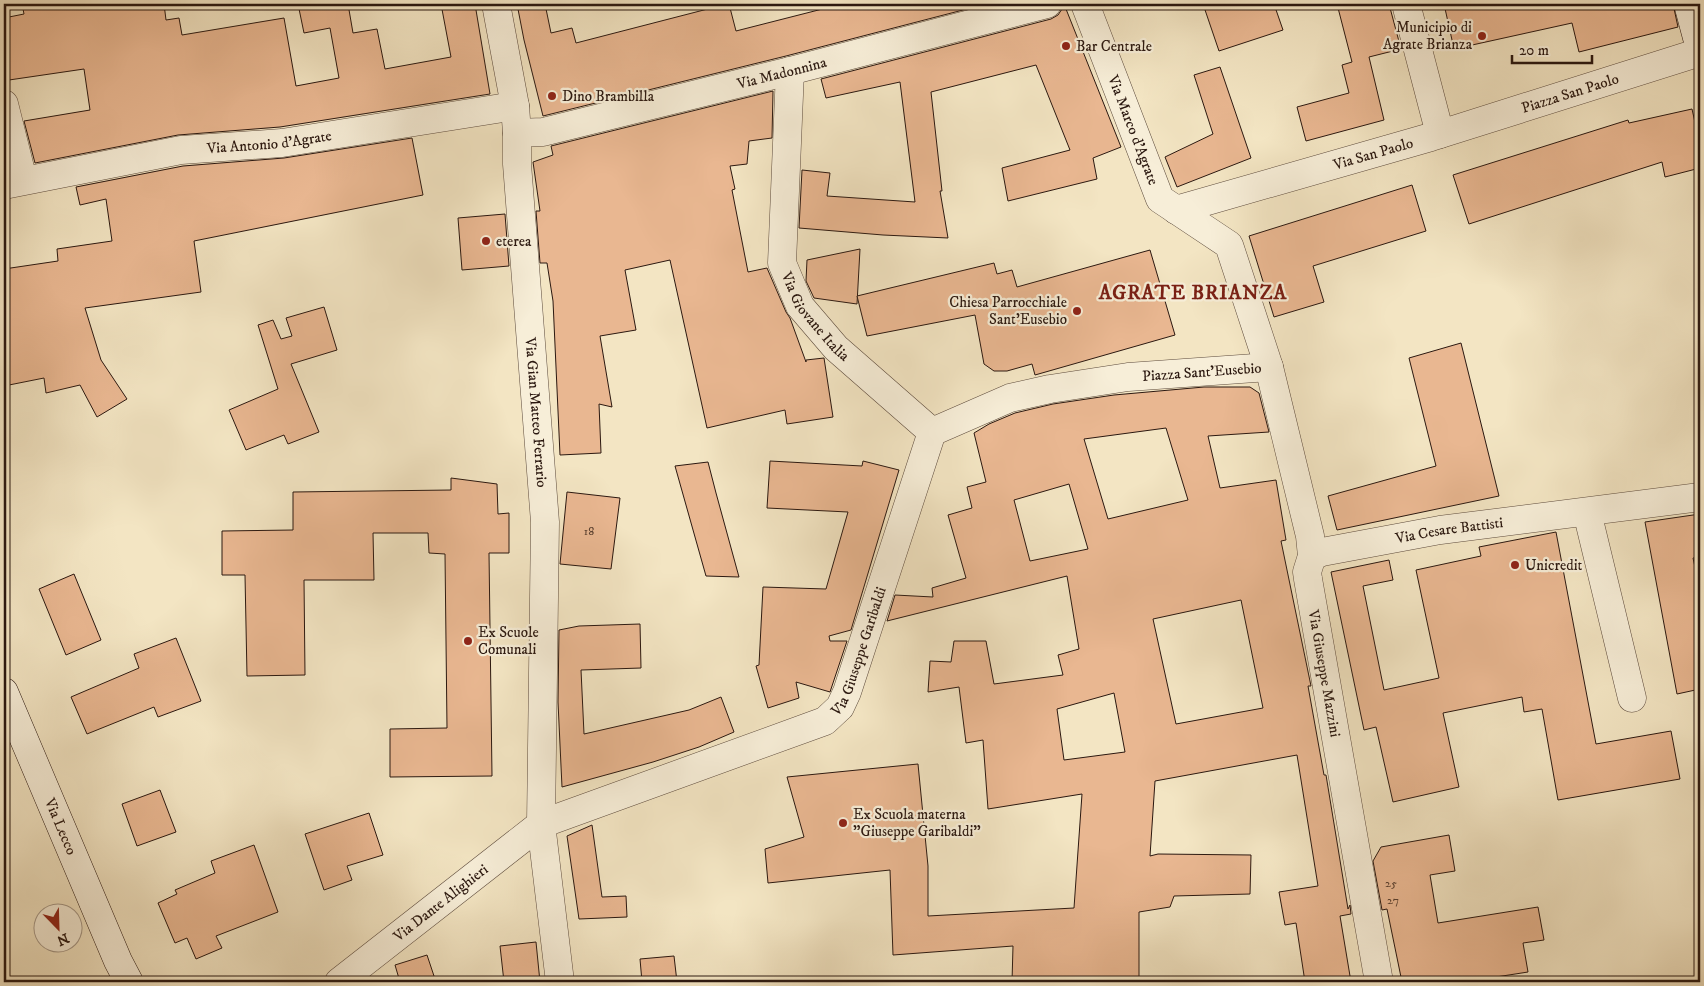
<svg xmlns="http://www.w3.org/2000/svg" width="1704" height="986" font-family="'IM FELL DW Pica',serif">
<rect width="100%" height="100%" fill="#f3e5c3"/>
<filter id="stains"><feTurbulence type="fractalNoise" baseFrequency=".004" numOctaves="4"/><feColorMatrix values="0 0 0 0 .2 0 0 0 0 .09 0 0 0 0 .02 0 0 0 .5 -.17"/></filter>
<radialGradient id="worn" r=".72"><stop offset=".6" stop-color="#630" stop-opacity="0"/><stop offset="1" stop-color="#630" stop-opacity=".3"/></radialGradient>
<g fill="#e9b791" stroke="#2b1810" fill-rule="evenodd">
<polygon points="22,4 164,4 166,20 179,18 182,35 284,18 296,86 339,78 330,28 304,33 298,4 348,4 353,33 377,29 385,69 451,57 441,4 475,4 490,94 280,127 178,135 35,163 24,121 90,110 84,69 9,80 4,44 4,18 24,14"/>
<polygon points="517,4 545,4 551,33 572,28 576,43 727,4 729,4 736,31 842,4 986,4 786,56 543,116 524,40"/>
<polygon points="1062,4 1064,4 1121,147 1093,158 1097,179 1008,201 1002,168 1070,150 1036,65 931,92 942,191 940,191 948,238 883,235 799,228 802,170 830,173 827,196 915,202 900,82 826,98 821,79 1051,19 1058,15 1062,9"/>
<polygon points="1203,4 1274,4 1283,30 1219,51"/>
<polygon points="1337,4 1389,4 1401,49 1369,57 1384,120 1306,141 1297,107 1349,93 1342,65 1352,62"/>
<polygon points="1444,4 1673,4 1678,27 1579,52 1572,23 1454,49"/>
<polygon points="1220,67 1251,158 1177,187 1165,157 1213,134 1194,75"/>
<polygon points="773,91 772,138 749,141 747,164 730,166 735,189 732,190 748,272 767,268 786,312 790,318 806,362 806,360 824,358 833,417 787,424 785,410 707,428 670,260 625,270 636,330 600,336 612,407 599,404 601,453 560,455 553,301 547,263 540,263 536,211 540,211 533,162 553,155 551,146"/>
<polygon points="1692,109 1700,145 1700,168 1665,177 1662,162 1469,224 1453,175 1628,120 1629,123"/>
<polygon points="412,138 423,195 194,241 201,292 85,308 101,360 127,399 97,417 80,385 46,393 44,378 4,386 4,269 58,261 57,249 112,241 106,199 80,205 76,187 183,166 284,158"/>
<polygon points="1412,185 1426,231 1313,266 1324,302 1274,317 1249,236"/>
<polygon points="505,214 509,266 462,270 458,218"/>
<polygon points="860,249 857,304 814,298 806,281 807,260"/>
<polygon points="1150,250 1175,335 1035,375 1032,364 1007,371 994,371 984,364 975,315 867,336 857,296 994,263 997,274 1012,270 1017,287"/>
<polygon points="324,307 337,350 291,364 319,432 288,444 284,435 246,450 229,410 278,389 258,325 273,320 281,339 292,336 286,318"/>
<polygon points="1461,343 1499,496 1337,530 1328,496 1436,466 1409,358"/>
<path d="M1204,387H1250L1259,393L1269,432L1208,436L1220,488L1276,480L1286,540L1281,541L1311,686H1308L1324,775H1326L1348,909L1350,905L1351,914L1340,916L1351,982H1305L1296,923L1285,925L1279,892L1318,886L1297,755L1155,781L1150,856L1158,854L1251,855L1250,894L1174,896L1170,907L1139,912V982H1012L1013,946L893,955L890,870L768,883L765,849L804,837L787,777L918,764L928,866V916L1074,908L1082,794L988,809L983,740L966,743L959,687L928,692L930,661L951,662L954,641H986L994,684L1063,675L1058,655L1079,649L1067,576L887,621L888,618L895,595L933,597L932,588L966,578L948,515L972,508L967,487L986,482L974,433L989,424L1015,413L1053,404L1114,395ZM1166,428L1188,500L1108,519L1084,439ZM1069,484L1088,549L1030,561L1014,500ZM1241,600L1263,708L1176,724L1153,619ZM1114,693L1125,752L1064,760L1057,709Z"/>
<polygon points="770,461 862,466 863,461 899,470 851,630 829,636 830,641 847,641 830,692 796,682 799,698 768,708 756,666 759,665 763,587 826,589 848,512 767,508"/>
<polygon points="708,462 716,493 739,577 706,576 675,466"/>
<polygon points="451,478 497,484 498,514 509,513 509,553 489,553 492,776 390,777 390,729 447,728 445,554 429,553 428,533 373,533 374,580 304,580 305,675 247,676 245,575 222,575 222,531 293,530 293,492 451,490"/>
<polygon points="567,492 620,498 611,569 560,564"/>
<polygon points="1700,514 1700,557 1693,558 1700,590 1700,689 1677,694 1645,522"/>
<polygon points="1556,532 1596,744 1671,731 1680,779 1558,800 1542,709 1524,712 1522,697 1443,713 1459,787 1393,802 1376,727 1364,730 1331,572 1389,560 1393,580 1363,586 1384,690 1439,678 1416,570 1481,556 1479,547"/>
<polygon points="74,574 101,640 66,655 39,589"/>
<polygon points="640,624 641,668 581,670 584,734 689,710 721,697 734,732 699,747 653,762 562,787 558,702 559,630 579,626"/>
<polygon points="176,638 201,701 158,717 154,707 87,734 71,697 139,668 134,654"/>
<polygon points="160,790 176,832 137,846 122,804"/>
<polygon points="369,813 383,855 347,866 352,880 324,890 305,834"/>
<polygon points="592,825 602,897 626,896 627,917 579,919 567,836"/>
<polygon points="1449,835 1455,871 1430,875 1438,923 1538,907 1544,940 1523,943 1528,972 1464,982 1402,982 1387,909 1382,910 1373,861 1381,847"/>
<polygon points="254,845 278,912 216,936 222,948 196,959 187,938 175,943 158,903 177,894 175,890 215,873 211,861"/>
<polygon points="536,942 540,982 504,982 500,946"/>
<polygon points="427,955 436,982 400,982 395,965"/>
<polygon points="674,956 677,982 642,982 640,959"/>
</g>
<g fill="none" stroke-linecap="round" stroke-linejoin="round">
<defs>
<g id="street">
<path id="s1" d="M496,4L515,106L517,133V164L545,522L541,824L560,982"/>
<path id="s2" d="M1085,4L1160,199L1229,245L1269,367L1310,536L1312,556L1307,572L1308,579L1379,982"/>
<polyline points="1406,4 1440,134"/>
<path id="s3" d="M790,71L782,263L800,306L836,348L932,432"/>
<polyline points="4,104 23,180"/>
<path id="s4" d="M517,133L543,132L790,71L1047,4"/>
<path id="s5" d="M4,185L181,150L282,143L515,106"/>
<path id="s6" d="M1176,210L1431,137L1700,52"/>
<path id="s7" d="M932,432L1010,398L1050,389L1128,377L1269,367"/>
<polyline points="1587,512 1632,698"/>
<path id="s8" d="M1312,556L1322,552L1440,530L1700,497"/>
<path id="s9" d="M339,982L541,824L825,721L840,707L847,692L932,432"/>
</g>
<g id="secondary">
<polyline points="1688,4 1700,49"/>
<path id="s10" d="M4,692L118,961L129,982"/>
</g>
</defs>
<use href="#street" stroke="#5d4b3d" stroke-width="29"/>
<use href="#secondary" stroke="#2b1810" stroke-width="29"/>
<use href="#street" stroke="#f7eed8" stroke-width="28"/>
<use href="#secondary" stroke="#f7eed8" stroke-width="28"/>
</g>
<g fill="#8f2418" stroke="#f7eed8" stroke-width="2">
<circle cx="1482" cy="36" r="5"/>
<circle cx="1066" cy="46" r="5"/>
<circle cx="552" cy="96" r="5"/>
<circle cx="486" cy="241" r="5"/>
<circle cx="1077" cy="311" r="5"/>
<circle cx="1515" cy="565" r="5"/>
<circle cx="468" cy="641" r="5"/>
<circle cx="843" cy="823" r="5"/>
</g>
<g text-anchor="middle" stroke-width="4.5" stroke-linejoin="round" paint-order="stroke">
<g font-size="12" fill="#5a4030">
<text x="589" y="535">18</text>
<text x="1391" y="887">25</text>
<text x="1393" y="904">27</text>
</g>
<g font-size="15" fill="#2b1810" stroke="#f7eed8" text-anchor="start">
<text x="1472" y="32" text-anchor="end">Municipio di<tspan x="1472" dy="17">Agrate Brianza</tspan></text>
<text x="1076" y="51">Bar Centrale</text>
<text x="562" y="101">Dino Brambilla</text>
<text x="496" y="246">eterea</text>
<text x="1067" y="307" text-anchor="end">Chiesa Parrocchiale<tspan x="1067" dy="17">Sant'Eusebio</tspan></text>
<text x="1525" y="570">Unicredit</text>
<text x="478" y="637">Ex Scuole<tspan x="478" dy="17">Comunali</tspan></text>
<text x="853" y="819">Ex Scuola materna<tspan x="853" dy="17">"Giuseppe Garibaldi"</tspan></text>
</g>
<g font-size="15" fill="#2b1810" stroke="#f7eed8">
<text dy="5" stroke="none"><textPath href="#s4" startOffset="272">Via Madonnina</textPath></text>
<text dy="5" stroke="none"><textPath href="#s6" startOffset="411">Piazza San Paolo</textPath></text>
<text dy="5" stroke="none"><textPath href="#s2" startOffset="135">Via Marco d'Agrate</textPath></text>
<text dy="5" stroke="none"><textPath href="#s5" startOffset="269">Via Antonio d'Agrate</textPath></text>
<text dy="5" stroke="none"><textPath href="#s6" startOffset="205">Via San Paolo</textPath></text>
<text dy="5" stroke="none"><textPath href="#s3" startOffset="256">Via Giovane Italia</textPath></text>
<text dy="5" stroke="none"><textPath href="#s7" startOffset="279">Piazza Sant'Eusebio</textPath></text>
<text dy="5" stroke="none"><textPath href="#s1" startOffset="411">Via Gian Matteo Ferrario</textPath></text>
<text dy="5" stroke="none"><textPath href="#s8" startOffset="140">Via Cesare Battisti</textPath></text>
<text dy="5" stroke="none"><textPath href="#s9" startOffset="638">Via Giuseppe Garibaldi</textPath></text>
<text dy="5" stroke="none"><textPath href="#s2" startOffset="734">Via Giuseppe Mazzini</textPath></text>
<text dy="5" stroke="none"><textPath href="#s10" startOffset="146">Via Lecco</textPath></text>
<text dy="5" stroke="none"><textPath href="#s9" startOffset="129">Via Dante Alighieri</textPath></text>
</g>
<g font-size="20" font-weight="bold" letter-spacing="1" fill="#7a1f14" stroke="#f7eed8">
<text x="1193" y="299">AGRATE BRIANZA</text>
</g>
</g>
<rect width="1704" height="986" fill="none" stroke="#f3e5c3" stroke-width="20"/>
<rect x="5" y="5" width="1694" height="976" fill="none" stroke="#2b1810" stroke-width="2.5"/>
<rect x="10" y="10" width="1684" height="966" fill="none" stroke="#2b1810"/>
<g transform="translate(58 928) rotate(157)"><circle r="24" fill="#f7eed8" stroke="#a59888"/>
<path d="M0-4L9 19L0 12L-9 19Z" fill="#8f2418"/>
<text y="-8" font-size="14" font-weight="bold" text-anchor="middle" fill="#2b1810">N</text>
</g>
<path d="M1512 55v8h80v-8" fill="none" stroke="#2b1810" stroke-width="2.5"/>
<text x="1519" y="55" font-size="15" fill="#2b1810" stroke="#f7eed8" stroke-width="4" paint-order="stroke">20 m</text>
<rect width="100%" height="100%" filter="url(#stains)"/>
<rect width="100%" height="100%" fill="url(#worn)"/>
</svg>
